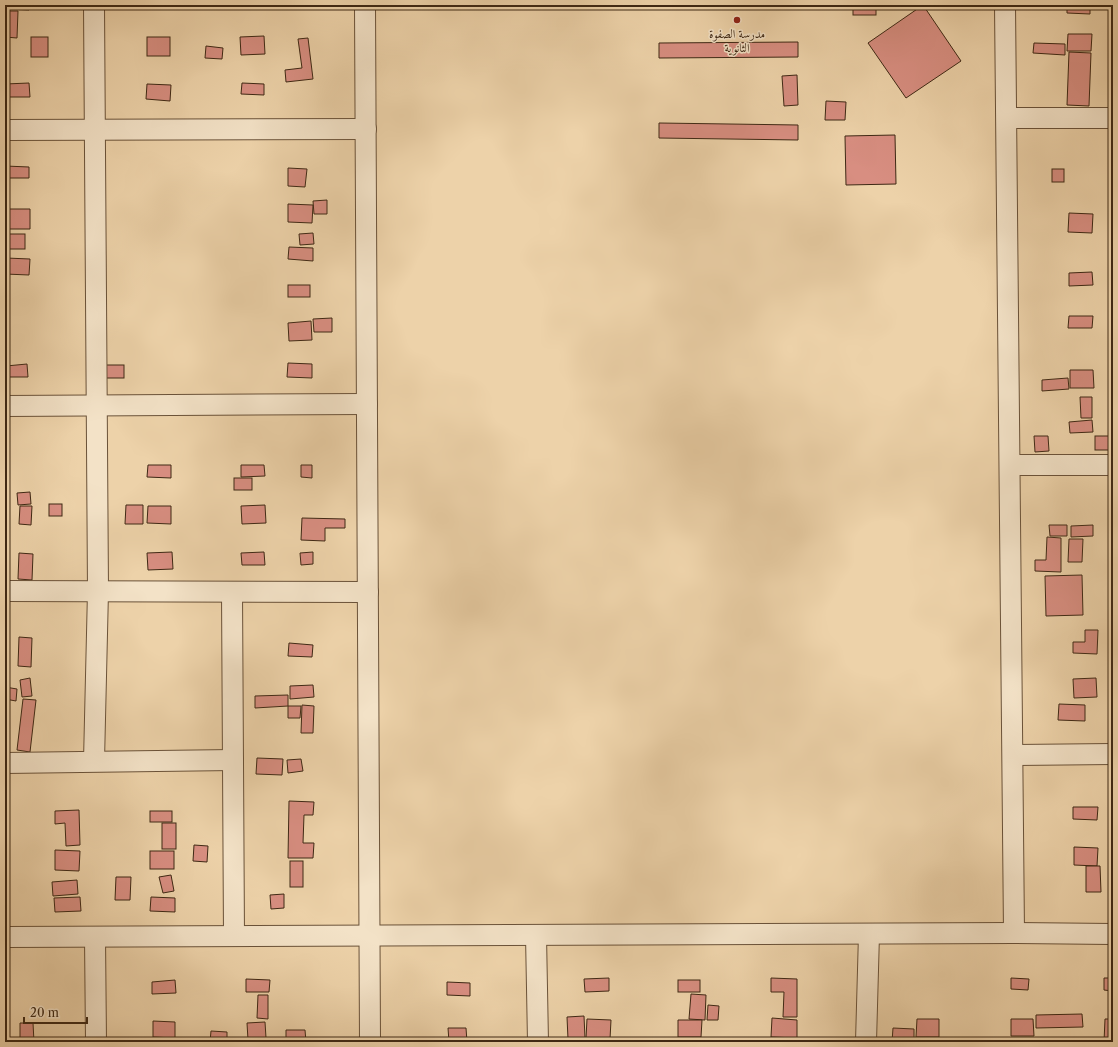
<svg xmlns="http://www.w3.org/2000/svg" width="1118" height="1047" font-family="'Libre Caslon Text',Amiri,serif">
<rect width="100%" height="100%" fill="#edd2a9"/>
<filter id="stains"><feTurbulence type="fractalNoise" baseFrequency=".005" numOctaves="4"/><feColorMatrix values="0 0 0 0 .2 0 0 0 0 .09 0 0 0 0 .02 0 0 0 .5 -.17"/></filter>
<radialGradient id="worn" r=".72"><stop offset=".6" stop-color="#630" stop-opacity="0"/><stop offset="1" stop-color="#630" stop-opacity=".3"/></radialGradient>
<g fill="#d88e81" stroke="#3e2814">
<polygon points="5,5 29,5 29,10 5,9"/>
<polygon points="146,5 171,5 170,9 146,8"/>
<polygon points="240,5 265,5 265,7 240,8"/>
<rect x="853" y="5" width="23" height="10"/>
<polygon points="923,5 961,61 906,98 868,43"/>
<polygon points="1067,5 1090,5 1090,14 1067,13"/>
<polygon points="5,11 18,11 17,38 5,37"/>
<polygon points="1068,34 1092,34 1091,51 1067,51"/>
<polygon points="264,36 265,54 241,55 240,37"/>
<rect x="31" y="37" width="17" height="20"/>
<rect x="147" y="37" width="23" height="19"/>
<polygon points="308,38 313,79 286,82 285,70 302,68 298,39"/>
<polygon points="798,42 798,57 659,58 659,43"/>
<polygon points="1034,43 1065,44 1065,55 1033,53"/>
<polygon points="206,46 223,48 222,59 205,58"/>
<polygon points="1069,52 1091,53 1089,106 1067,105"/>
<polygon points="797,75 798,105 784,106 782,76"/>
<polygon points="29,83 30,97 6,97 5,84"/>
<polygon points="242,83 264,84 264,95 241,94"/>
<polygon points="147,84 171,85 170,101 146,99"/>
<polygon points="826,101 846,102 845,120 825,120"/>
<polygon points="659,123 798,125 798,140 659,138"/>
<polygon points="895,135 896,184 846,185 845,136"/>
<polygon points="5,166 29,167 29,178 5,178"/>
<polygon points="288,168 307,169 305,187 288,186"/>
<rect x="1052" y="169" width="12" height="13"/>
<polygon points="327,200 327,214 314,214 313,201"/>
<polygon points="288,204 313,205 312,223 288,222"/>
<polygon points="5,209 30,209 30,229 6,229"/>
<polygon points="1069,213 1093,214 1092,233 1068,232"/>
<polygon points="313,233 314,244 300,245 299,234"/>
<rect x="7" y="234" width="18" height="15"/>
<polygon points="289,247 313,248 313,261 288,259"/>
<polygon points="6,258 30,259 29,275 5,274"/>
<polygon points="1092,272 1093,285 1069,286 1069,273"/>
<rect x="288" y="285" width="22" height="12"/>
<polygon points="1069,316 1093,316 1092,328 1068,328"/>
<polygon points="332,318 332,332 314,332 313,319"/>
<polygon points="311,321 312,340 289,341 288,323"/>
<polygon points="288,363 312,364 312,378 287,377"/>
<polygon points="27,364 28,377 6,377 6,366"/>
<rect x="101" y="365" width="23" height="13"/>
<polygon points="1070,370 1093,370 1094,388 1070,388"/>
<polygon points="1068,378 1069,389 1042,391 1042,380"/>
<polygon points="1080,397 1092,397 1092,418 1081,418"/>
<polygon points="1092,420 1093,432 1070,433 1069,422"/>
<polygon points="1034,436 1048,436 1049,451 1035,452"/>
<rect x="1095" y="436" width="18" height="14"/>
<polygon points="148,465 171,465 171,478 147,477"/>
<polygon points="241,465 264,465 265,476 241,477"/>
<polygon points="301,465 312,465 312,478 301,477"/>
<rect x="234" y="478" width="18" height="12"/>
<polygon points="30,492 31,504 18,505 17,493"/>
<rect x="49" y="504" width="13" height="12"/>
<polygon points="126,505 143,505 143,524 125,524"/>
<polygon points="265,505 266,523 242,524 241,506"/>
<polygon points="20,506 32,506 31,525 19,524"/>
<polygon points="148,506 171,506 171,524 147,523"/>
<polygon points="302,518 345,519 345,528 325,528 325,541 301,540"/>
<polygon points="1049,525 1067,525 1067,536 1050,536"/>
<polygon points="1093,525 1093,536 1071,537 1071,526"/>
<polygon points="1047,537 1061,538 1061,572 1035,571 1035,560 1046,560"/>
<polygon points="1069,539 1083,539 1082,562 1068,562"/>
<polygon points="172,552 173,569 148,570 147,553"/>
<polygon points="264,552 265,565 242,565 241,553"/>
<polygon points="313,552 313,564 301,565 300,553"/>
<polygon points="19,553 33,554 32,580 18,579"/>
<polygon points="1082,575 1083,615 1046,616 1045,576"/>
<polygon points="1085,630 1098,630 1097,654 1073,653 1073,642 1085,642"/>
<polygon points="19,637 32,638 31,667 18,666"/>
<polygon points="289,643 313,645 312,657 288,656"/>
<polygon points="30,678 32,696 22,697 20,680"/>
<polygon points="1096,678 1097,697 1074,698 1073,679"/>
<polygon points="313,685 314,697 290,699 290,686"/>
<polygon points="5,687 17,689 16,701 5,699"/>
<polygon points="288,695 288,706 255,708 255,696"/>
<polygon points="23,699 36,700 30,752 17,750"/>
<polygon points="1059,704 1085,705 1085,721 1058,720"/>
<polygon points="302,705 314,706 313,733 301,733"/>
<polygon points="288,706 301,706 300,718 288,718"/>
<polygon points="257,758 283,759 282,775 256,774"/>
<polygon points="301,759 303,771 288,773 287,760"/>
<polygon points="289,801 314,802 313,815 304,815 303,843 314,843 313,858 288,858"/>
<polygon points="1073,807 1098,807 1097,820 1073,819"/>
<polygon points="79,810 80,845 66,846 65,823 55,824 55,811"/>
<rect x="150" y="811" width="22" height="11"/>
<rect x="162" y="823" width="14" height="26"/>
<polygon points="194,845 208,846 207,862 193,861"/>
<polygon points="1074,847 1098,848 1097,866 1074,865"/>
<polygon points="55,850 80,851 79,871 55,870"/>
<rect x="150" y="851" width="24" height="18"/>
<rect x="1111" y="857" width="2" height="25"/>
<rect x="290" y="861" width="13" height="26"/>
<polygon points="1086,866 1100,866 1101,892 1086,892"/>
<polygon points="171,875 174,891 163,893 159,877"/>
<polygon points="116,877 131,877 130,900 115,900"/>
<polygon points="77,880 78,894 53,896 52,882"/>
<polygon points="284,894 284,908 271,909 270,895"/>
<polygon points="80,897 81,911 55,912 54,898"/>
<polygon points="151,897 175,898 175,912 150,911"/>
<polygon points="609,978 609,991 585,992 584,979"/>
<polygon points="771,978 797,979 797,1017 783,1017 784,992 771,992"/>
<polygon points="1011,978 1029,979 1028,990 1011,989"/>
<polygon points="1104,978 1113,978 1113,991 1104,990"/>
<polygon points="246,979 270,980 269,992 246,992"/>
<polygon points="175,980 176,993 152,994 152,982"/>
<rect x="678" y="980" width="22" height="12"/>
<polygon points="447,982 470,983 470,996 447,995"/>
<polygon points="691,994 706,995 705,1020 689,1019"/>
<polygon points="258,995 268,995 268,1019 257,1018"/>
<polygon points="708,1005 719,1006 718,1020 707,1020"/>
<polygon points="1082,1014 1083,1027 1036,1028 1036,1015"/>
<polygon points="584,1016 585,1038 568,1039 567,1017"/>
<polygon points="772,1018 797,1020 797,1038 771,1037"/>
<polygon points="587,1019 611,1020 610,1039 586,1038"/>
<polygon points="917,1019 939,1019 939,1037 916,1037"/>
<polygon points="1011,1019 1033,1019 1034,1036 1011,1036"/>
<polygon points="1105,1019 1113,1019 1113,1042 1104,1042"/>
<polygon points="678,1020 702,1020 701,1037 678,1037"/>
<polygon points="153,1021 175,1022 175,1038 153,1037"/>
<polygon points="265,1022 266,1038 248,1040 247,1023"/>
<polygon points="20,1023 33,1023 34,1042 20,1042"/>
<polygon points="448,1028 466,1028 467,1042 449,1042"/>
<polygon points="893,1028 914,1029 914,1042 892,1042"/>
<polygon points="286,1030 305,1030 306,1042 286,1042"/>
<polygon points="211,1031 227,1032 227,1042 210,1042"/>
</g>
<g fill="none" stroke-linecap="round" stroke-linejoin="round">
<defs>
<g id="minor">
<polyline points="365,5 370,1042"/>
<polyline points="1005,5 1014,933"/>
<polyline points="1007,118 1113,118"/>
<polyline points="5,130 366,129"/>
<polyline points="5,406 367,404"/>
<polyline points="1010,465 1113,465"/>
<polyline points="5,591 368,592"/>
<polyline points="232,592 234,936"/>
<polyline points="1013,755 1113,754"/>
<polyline points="94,761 98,591 94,5"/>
<polyline points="5,763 233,760"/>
<polyline points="536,935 538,1042"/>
<polyline points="5,937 1014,933 1113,934"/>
<polyline points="95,937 96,1042"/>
<polyline points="866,1042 869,934"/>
</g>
</defs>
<use href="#minor" stroke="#6a5239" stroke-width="22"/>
<use href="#minor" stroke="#f3e2c7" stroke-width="20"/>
</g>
<circle fill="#8f2418" stroke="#f3e2c7" stroke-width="1.5" cx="737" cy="20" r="4"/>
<g text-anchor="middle" stroke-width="3" stroke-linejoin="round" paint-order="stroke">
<g font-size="12" fill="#3e2814" stroke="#f3e2c7">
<text x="737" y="38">مدرسة الصفوة<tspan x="737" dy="14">الثانوية</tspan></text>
</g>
</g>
<rect width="1118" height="1047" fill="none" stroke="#edd2a9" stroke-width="20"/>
<rect x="6" y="6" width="1106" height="1035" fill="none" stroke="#3e2814" stroke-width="2"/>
<rect x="10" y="10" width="1098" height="1027" fill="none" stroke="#3e2814"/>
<path d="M24 1017v6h63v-6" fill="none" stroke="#3e2814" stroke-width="2"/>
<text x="30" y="1017" font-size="12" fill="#3e2814" stroke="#f3e2c7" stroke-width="3" paint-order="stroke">20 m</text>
<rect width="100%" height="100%" filter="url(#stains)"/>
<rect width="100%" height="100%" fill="url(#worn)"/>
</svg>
